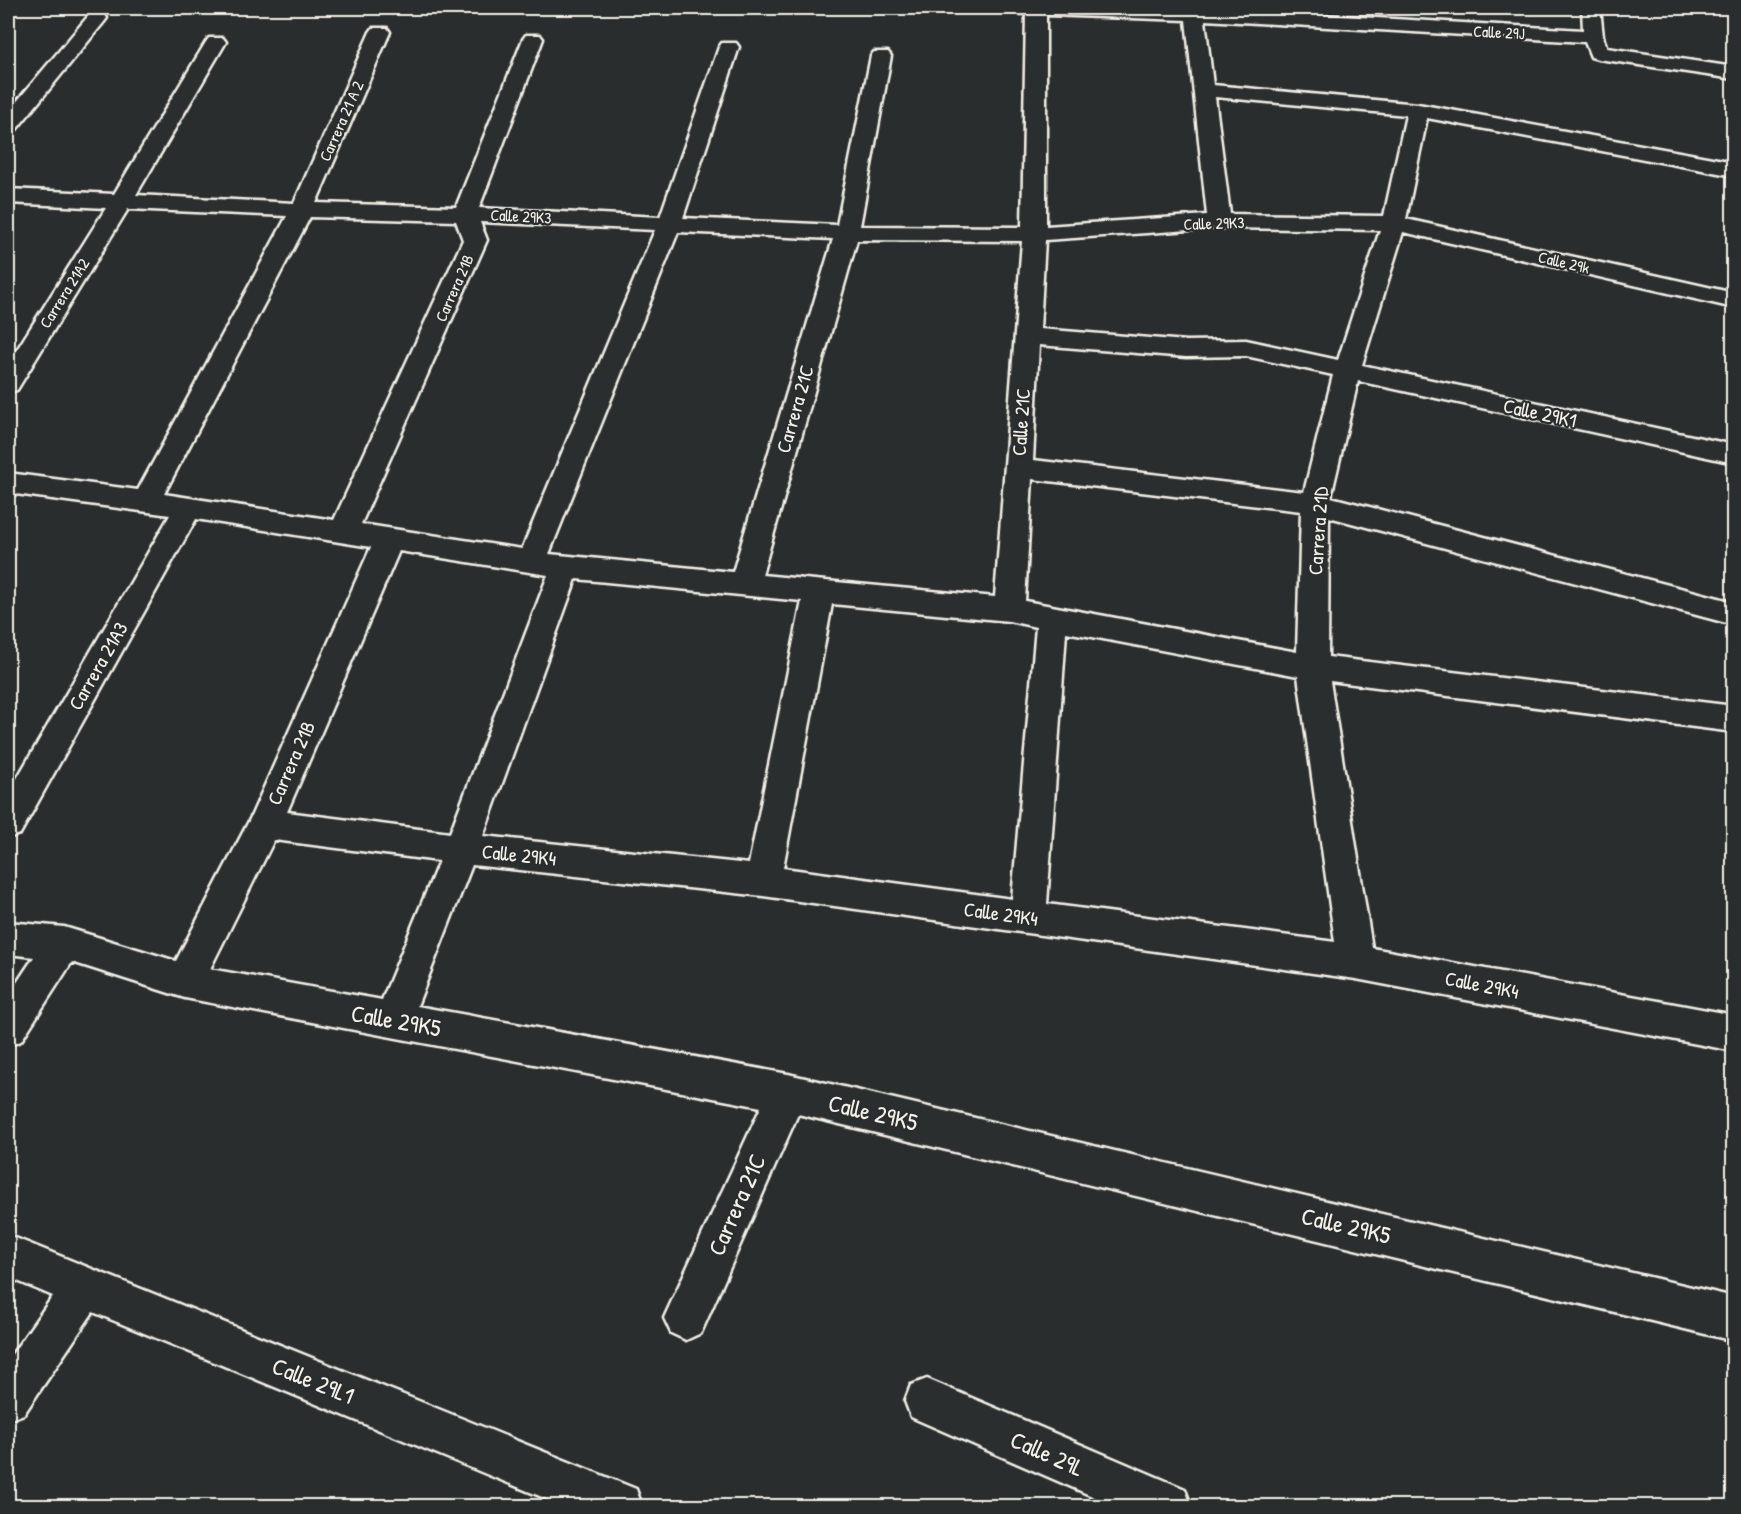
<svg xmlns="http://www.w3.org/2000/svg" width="1741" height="1514" font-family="'Patrick Hand',sans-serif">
<rect width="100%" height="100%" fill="#2a2d2e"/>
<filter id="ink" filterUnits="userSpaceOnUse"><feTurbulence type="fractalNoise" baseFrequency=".0167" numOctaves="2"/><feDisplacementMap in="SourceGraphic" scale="12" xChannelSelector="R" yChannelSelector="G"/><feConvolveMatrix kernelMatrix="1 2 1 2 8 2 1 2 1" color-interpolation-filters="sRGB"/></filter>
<g filter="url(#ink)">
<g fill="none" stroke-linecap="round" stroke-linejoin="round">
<defs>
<g id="minor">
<path d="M1001,8H1203L1583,30L1582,8H1600L1603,37L1607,48L1734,67V79L1598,59L1591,57L1585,42L1205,20L1213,85L1418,104L1734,162V176L1427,118L1406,219L1734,293V308L1403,232L1362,365L1734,445V463L1358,381L1331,497L1734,602V625L1329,517L1328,657L1734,706V732L1330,681L1372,948L1734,1015V1051L1356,979L763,896L472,865L417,1006L788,1074L1734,1297V1341L798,1114L701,1333L686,1340L671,1333L664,1318L761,1107L185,998L72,962L21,1041L8,1046V996L34,957L8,954V922L64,927L176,961L250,819L371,547L196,519L20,834L8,838V794L170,515L8,493V473L138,490L287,216L128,209L17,390L8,393V364L106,208L8,203V189L114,194L206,42L209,38H223L226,42L136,195L294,203L370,32L373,28H387L390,32L316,203L456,207L523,39L526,35H540L543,39L479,208L660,217L719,47L722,43H736L739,47L683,218L837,225L871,56L874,52H888L891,56L860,226L1022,227L1026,14L1003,12ZM1046,15L1186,20L1207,215L1046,226ZM1215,97L1406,115L1384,216L1230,214ZM310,217L456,221L463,240L334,520L164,494ZM480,222L655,230L522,549L361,524L487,240ZM1219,228L1380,230L1338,360L1246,340L1186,341L1040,329L1045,240ZM678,232L833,239L733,572L549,554ZM857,240L1022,241L995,597L762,575ZM1039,345L1186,357L1246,356L1333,375L1304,492L1033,460ZM1032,479L1301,511L1297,652L1025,601ZM399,551L548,575L450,833L287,812ZM576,579L802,601L749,864L483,836ZM832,604L1009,621L1036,627L1012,899L783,868ZM1066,632L1298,676L1335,942L1047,904ZM274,840L439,861L382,1000L210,969Z"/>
<polygon points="97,12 104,14 107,18 104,22 16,130 8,131 8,112 90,14"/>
<polygon points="8,1235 636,1489 642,1506 564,1506 93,1312 24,1414 8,1420 8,1360 53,1296 8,1277"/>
<polygon points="927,1379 1185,1489 1191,1506 1115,1506 911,1417 905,1401 911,1385"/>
</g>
</defs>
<use href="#minor" stroke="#f4f1e8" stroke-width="5"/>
<use href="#minor" fill="#2a2d2e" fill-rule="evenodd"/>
</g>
</g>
<g text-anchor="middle" stroke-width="4.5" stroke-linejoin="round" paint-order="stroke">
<g font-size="16" fill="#f4f1e8" stroke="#2a2d2e">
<text transform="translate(1499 32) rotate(3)" y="6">Calle 29J</text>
<text transform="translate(341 121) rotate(-66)" y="6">Carrera 21 A 2</text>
<text transform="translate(521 216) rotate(3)" y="6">Calle 29K3</text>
<text transform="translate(1214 223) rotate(-2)" y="6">Calle 29K3</text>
<text transform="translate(1564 262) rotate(13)" y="6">Calle 29k</text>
<text transform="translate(454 288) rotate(-66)" y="6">Carrera 21B</text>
<text transform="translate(64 293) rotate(-58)" y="6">Carrera 21A2</text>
</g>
<g font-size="20" fill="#f4f1e8" stroke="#2a2d2e">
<text transform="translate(795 409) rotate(-74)" y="7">Carrera 21C</text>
<text transform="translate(1540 413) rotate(12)" y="7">Calle 29K1</text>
<text transform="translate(1021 422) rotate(-86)" y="7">Calle 21C</text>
<text transform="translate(1318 531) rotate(-86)" y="7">Carrera 21D</text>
<text transform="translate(98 666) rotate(-60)" y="7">Carrera 21A3</text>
<text transform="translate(291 763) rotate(-66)" y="7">Carrera 21B</text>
<text transform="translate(519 855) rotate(6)" y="7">Calle 29K4</text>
<text transform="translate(1001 914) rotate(8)" y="7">Calle 29K4</text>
<text transform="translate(1482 985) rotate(11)" y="7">Calle 29K4</text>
</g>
<g font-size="24" fill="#f4f1e8" stroke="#2a2d2e">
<text transform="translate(396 1021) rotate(10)" y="8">Calle 29K5</text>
<text transform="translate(873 1113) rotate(13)" y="8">Calle 29K5</text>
<text transform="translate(737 1205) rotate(-66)" y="8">Carrera 21C</text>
<text transform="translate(1346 1226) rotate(13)" y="8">Calle 29K5</text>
<text transform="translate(313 1381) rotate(22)" y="8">Calle 29L1</text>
<text transform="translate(1047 1454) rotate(24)" y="8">Calle 29L</text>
</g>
</g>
<rect width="1741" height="1514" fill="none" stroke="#2a2d2e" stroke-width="30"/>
<rect x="15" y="15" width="1711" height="1484" fill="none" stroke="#f4f1e8" stroke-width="2" filter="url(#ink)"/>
</svg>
